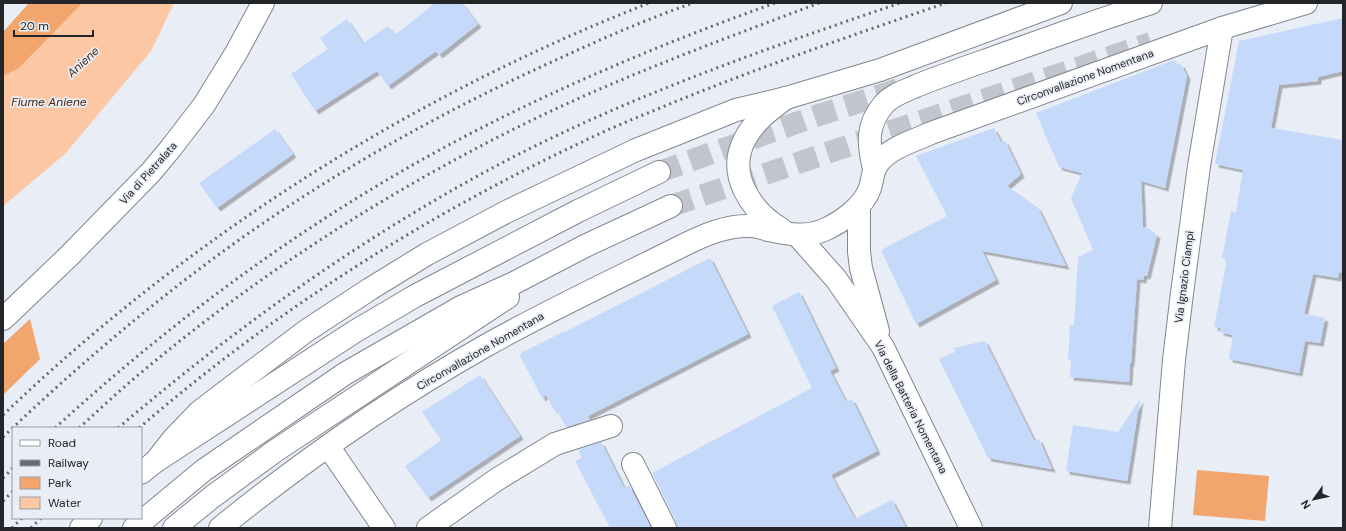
<svg xmlns="http://www.w3.org/2000/svg" width="1346" height="531" font-family="'DM Sans',sans-serif">
<defs>
<filter id="shadow"><feDropShadow dx="3.5" dy="3.5" stdDeviation="0" flood-color="#0004"/></filter>
</defs>
<rect width="100%" height="100%" fill="#e8edf6"/>
<g fill="#f3a56e">
<polygon points="29,3 82,3 81,5 18,69 3,76 3,32"/>
<polygon points="30,319 40,359 3,395 3,344"/>
<polygon points="1197,470 1269,476 1265,521 1193,515"/>
</g>
<polygon fill="#fcc7a2" points="82,3 174,3 151,51 65,154 3,206 3,76 18,69 81,5"/>
<g fill="#c5d9fb" filter="url(#shadow)">
<polygon points="435,3 462,3 478,24 439,55 436,51 388,86 377,71 315,111 291,74 328,49 320,38 347,19 363,43 388,26 395,35"/>
<polygon points="1343,18 1343,71 1318,77 1318,81 1279,85 1271,128 1343,140 1343,273 1339,272 1338,278 1313,274 1304,314 1325,318 1320,343 1305,341 1299,373 1229,359 1233,335 1220,332 1221,328 1214,327 1227,259 1222,258 1231,211 1236,212 1243,170 1215,164 1239,41"/>
<polygon points="1174,60 1177,65 1181,64 1187,76 1165,188 1141,181 1143,227 1148,228 1157,235 1147,276 1144,275 1143,280 1137,279 1131,363 1130,363 1129,382 1070,377 1071,360 1068,360 1070,325 1074,325 1078,257 1093,250 1071,198 1082,173 1059,167 1036,113"/>
<polygon points="994,128 1001,142 1005,141 1021,174 1007,186 1038,208 1066,266 982,251 996,280 916,324 881,250 947,216 916,156"/>
<polygon points="275,129 293,154 217,208 199,183"/>
<polygon points="710,258 748,334 588,416 590,420 566,427 556,409 554,410 546,395 542,398 519,354 563,332 563,333"/>
<polygon points="799,292 836,368 830,371 846,402 852,399 877,451 831,475 855,519 892,500 906,528 677,528 676,522 652,473 812,388 772,306"/>
<polygon points="985,341 1035,442 1039,439 1052,469 988,458 939,359 955,352 953,348"/>
<polygon points="480,375 520,436 428,498 405,466 441,440 422,412"/>
<polygon points="1140,399 1127,481 1066,471 1073,425 1118,432"/>
<polygon points="601,442 624,488 629,485 651,528 610,528 575,461 582,458 578,450"/>
</g>
<g fill="none" stroke-linecap="round" stroke-linejoin="round">
<g stroke="#c1c5cd" stroke-width="22" stroke-dasharray="22 11" stroke-linecap="butt">
<polyline points="659,172 810,118 905,87"/>
<polyline points="671,206 1151,43"/>
</g>
<defs>
<g id="minor">
<path d="M874,169C868,144 866,125 884,104C892,95 905,91 916,86C938,77 961,69 984,61C1040,41 1095,21 1151,3"/>
<polyline points="859,206 859,252 861,268 878,331"/>
<path d="M781,229C751,211 726,174 745,139C754,121 771,109 786,98"/>
<polyline points="798,236 836,279 883,347 971,528"/>
<polyline points="3,319 70,255 151,172 171,148 204,105 236,53 263,3"/>
<polyline points="328,446 384,528"/>
<polyline points="633,464 665,528"/>
<path d="M220,528C304,460 393,398 487,345C551,309 618,278 684,245C704,235 727,225 750,226C756,226 762,228 768,230C788,234 805,238 824,230C842,222 864,206 870,188C873,179 872,170 879,162C891,147 914,141 931,133L1222,28L1306,3"/>
<polyline points="428,528 496,480 555,444 611,426"/>
<polyline points="1160,528 1174,360 1182,293 1199,166 1222,28"/>
</g>
<polyline id="major" points="786,98 880,70 1061,3"/>
<g id="highway">
<polyline points="156,461 174,438 199,412 237,383 306,331 370,289 427,254 506,212 636,150 736,110 786,98"/>
<polyline points="141,473 156,461 354,332 415,296 578,211 659,172"/>
<polyline points="81,528 91,518"/>
<polyline points="134,528 204,470 346,373 461,307 514,283 585,246 671,206"/>
<polyline points="174,528 212,497 275,451 508,297"/>
</g>
</defs>
<use href="#minor" stroke="#82878f" stroke-width="24"/>
<use href="#major" stroke="#82878f" stroke-width="24"/>
<use href="#highway" stroke="#82878f" stroke-width="24"/>
<use href="#minor" stroke="#fff" stroke-width="22"/>
<use href="#major" stroke="#fff" stroke-width="22"/>
<use href="#highway" stroke="#fff" stroke-width="22"/>
<g stroke="#676a6f" stroke-width="3" stroke-dasharray="2 4" stroke-linecap="butt">
<path d="M3,415C189,237 409,97 649,3"/>
<path d="M55,428C185,309 329,205 487,125C580,78 677,38 775,3"/>
<path d="M79,428C100,409 121,389 143,371C254,278 376,199 504,134C606,82 713,43 819,3"/>
<path d="M118,428C241,323 375,228 519,154C641,92 771,47 900,3"/>
<path d="M139,428C272,313 421,218 580,143C606,130 633,119 660,108C754,69 850,36 946,3"/>
<path d="M3,437C70,373 140,313 214,258C320,180 436,114 556,60C601,39 647,19 693,3"/>
<polyline points="3,478 13,468"/>
<polyline points="3,501 13,491"/>
<polyline points="12,528 22,518"/>
<polyline points="31,528 41,518"/>
</g>
</g>
<g text-anchor="middle" stroke-width="3.5" stroke-linejoin="round" paint-order="stroke">
<g font-size="11" fill="#232528" stroke="#e8edf6">
<text transform="translate(1085 77) rotate(-20)" y="4">Circonvallazione Nomentana</text>
<text transform="translate(148 173) rotate(-48)" y="4">Via di Pietralata</text>
<text transform="translate(1184 277) rotate(-83)" y="4">Via Ignazio Ciampi</text>
<text transform="translate(480 351) rotate(-30)" y="4">Circonvallazione Nomentana</text>
<text transform="translate(911 407) rotate(63)" y="4">Via della Batteria Nomentana</text>
</g>
<g font-size="12" font-style="italic" fill="#49270c" stroke="#e8edf6">
<text transform="translate(83 62) rotate(-43)" y="4">Aniene</text>
<text x="49" y="106">Fiume Aniene</text>
</g>
</g>
<rect width="1346" height="531" fill="none" stroke="#232528" stroke-width="8"/>
<rect x="12" y="427" width="130" height="92" fill="#e8edf6" stroke="#999da4"/>
<rect x="20" y="440" width="20" height="6" fill="#ffffff" stroke="#999da4"/>
<text x="48" y="447" font-size="12" fill="#232528">Road</text>
<rect x="20" y="460" width="20" height="6" fill="#676a6f" stroke="#999da4"/>
<text x="48" y="467" font-size="12" fill="#232528">Railway</text>
<rect x="20" y="477" width="20" height="12" fill="#f3a56e" stroke="#999da4"/>
<text x="48" y="487" font-size="12" fill="#232528">Park</text>
<rect x="20" y="497" width="20" height="12" fill="#fcc7a2" stroke="#999da4"/>
<text x="48" y="507" font-size="12" fill="#232528">Water</text>
<g transform="translate(1314 499) rotate(237)" stroke="#e8edf6" stroke-width="3" paint-order="stroke">
<path d="M0-3L7 15L0 10L-7 15Z" fill="#232528"/>
<text y="-6" font-size="11" font-weight="bold" text-anchor="middle" fill="#232528">N</text>
</g>
<path d="M14 30v6h79v-6" fill="none" stroke="#232528" stroke-width="2"/>
<text x="20" y="30" font-size="12" fill="#232528" stroke="#e8edf6" stroke-width="3" paint-order="stroke">20 m</text>
</svg>
